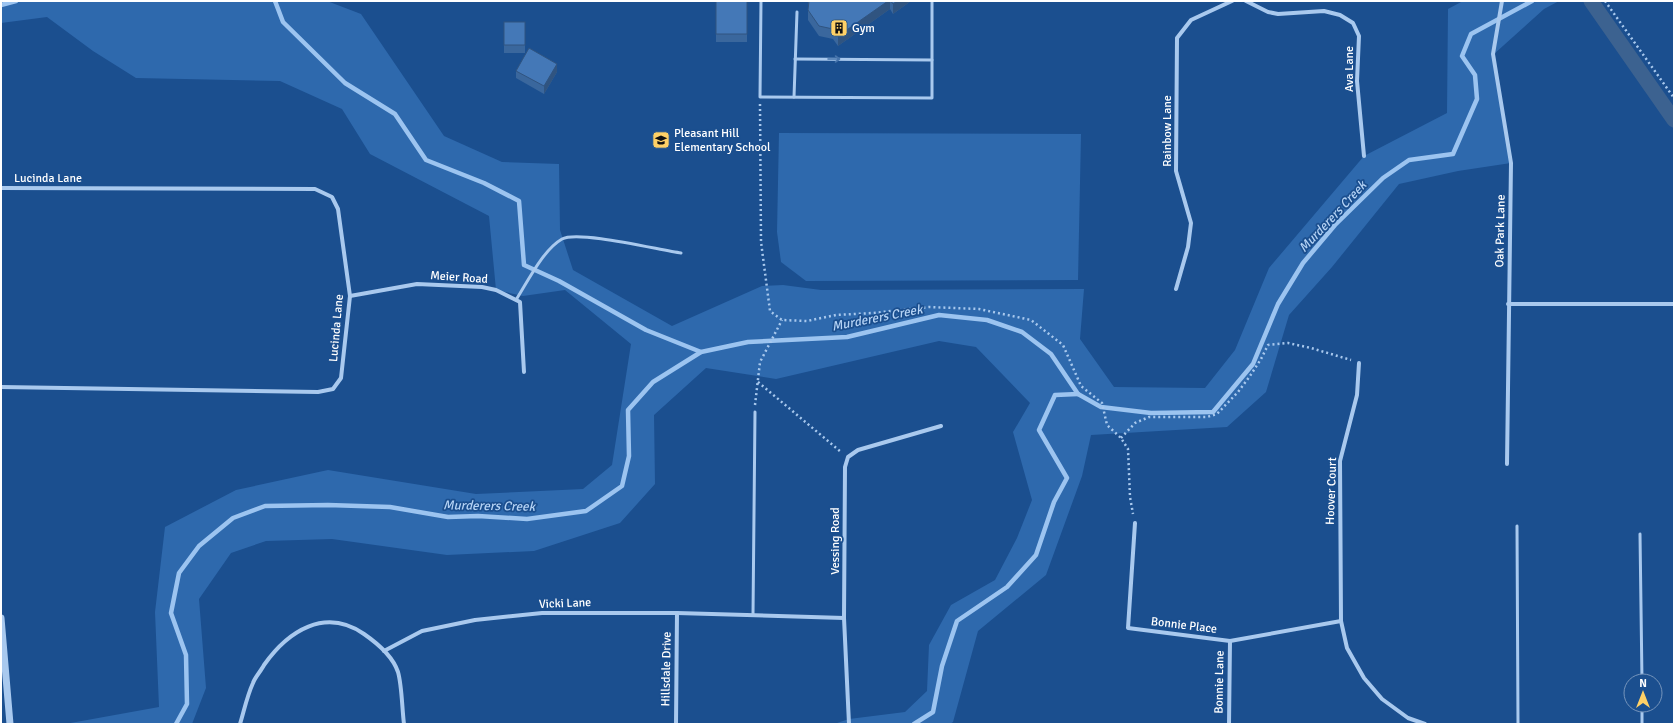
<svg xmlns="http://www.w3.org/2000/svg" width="1675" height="725" font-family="Signika,sans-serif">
<rect width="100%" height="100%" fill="#1b4f8f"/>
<g fill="#2e69ad">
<polygon points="1,1 327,1 361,14 444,136 502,162 559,164 560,230 573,270 672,326 762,286 783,285 821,290 1084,289 1080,339 1114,387 1205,388 1235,350 1269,268 1364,156 1447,113 1448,9 1463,1 1559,1 1544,9 1494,54 1511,163 1458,171 1399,184 1332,267 1289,315 1266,392 1227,427 1091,435 1082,476 1046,575 978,631 953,722 950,724 834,724 849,719 905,712 927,691 929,645 951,605 995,580 1017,538 1032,500 1013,432 1030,403 976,347 939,341 776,379 706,368 654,415 655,484 620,523 534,551 447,555 332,539 266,541 231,553 199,599 206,688 192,724 65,724 159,707 155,612 165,527 236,490 328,470 476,494 583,489 612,465 631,344 565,290 523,296 496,290 489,216 370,154 342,109 280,81 136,78 93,51 47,17 1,23"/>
<polygon points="779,133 1081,134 1078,280 806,281 781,262 777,232"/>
</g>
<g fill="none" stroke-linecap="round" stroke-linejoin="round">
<g stroke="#9cc4f0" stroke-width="4.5">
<polyline points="275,1 283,22 345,83 395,114 426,160 484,183 519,201 524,265 559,281 646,330 701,352"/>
<polyline points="1,5 16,1"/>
<polyline points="176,724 187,704 186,655 171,613 179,573 199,546 233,518 265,506 328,505 390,507 448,517 478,516 527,519 586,511 622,486 629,456 628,410 653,382 701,352 748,342 847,337 939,315 987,320 1022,332 1051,354 1078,394 1101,407 1151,413 1213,412 1253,364 1278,304 1303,263 1335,225 1383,178 1409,160 1453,154 1477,99 1475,75 1462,56 1471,34 1532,1"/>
<polyline points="914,724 933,712 942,666 957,621 1007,587 1036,555 1054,502 1067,478 1039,430 1055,395 1078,394"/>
</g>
<polyline stroke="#3c6290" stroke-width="15" points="1591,1 1674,120"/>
<g stroke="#a9c9ee" stroke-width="2.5" stroke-dasharray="2 3" stroke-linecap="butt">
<polyline points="1605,1 1674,98"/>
<polyline points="760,104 761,242 770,311 782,320 807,321 836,315 873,313 929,307 979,309 1031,320 1063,345 1081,386 1102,403 1107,425 1121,438 1128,449 1130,497 1133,514"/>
<polyline points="758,382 841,452"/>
<polyline points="755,405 760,362 782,320"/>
<polyline points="1121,438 1135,423 1149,417 1207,417 1217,414 1238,392 1250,376 1261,359 1268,345 1288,343 1311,348 1351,360"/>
</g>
<g stroke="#a9c9ee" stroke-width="3">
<polyline points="761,1 760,97 932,98 932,1"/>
<polyline points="795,59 932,60"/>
<polyline points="794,97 797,12"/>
<path d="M516,300C528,281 543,250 562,239C578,230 659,250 681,253"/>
<polyline points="1517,526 1518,724"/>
<polyline points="1640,534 1642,681"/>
<polyline points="753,615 755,412"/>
<polyline points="1642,705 1642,724"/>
</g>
<g stroke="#a9c9ee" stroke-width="4">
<polyline points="1246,1 1268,12 1278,14 1324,11 1340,15 1353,23 1359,36 1357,81 1364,156"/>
<polyline points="1502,1 1493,54 1511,163 1507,464"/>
<polyline points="1,188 315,189 332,197 338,209 350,296 341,378 333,389 318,392 1,387"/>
<polyline points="1176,289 1188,247 1191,223 1176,171 1177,38 1191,20 1232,1"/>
<polyline points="350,296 417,284 482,287 496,290 520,302 524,372"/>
<polyline points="1508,304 1674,304"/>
<polyline points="1359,363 1357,395 1340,461 1341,621 1347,648 1364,678 1382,699 1408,718 1425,724"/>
<polyline points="1135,523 1128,628 1230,641 1341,621"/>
<polyline points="384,651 422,631 475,620 542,613 677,613 844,618"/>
<path d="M240,724C244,711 247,696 253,683C255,677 261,671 264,665C288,631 325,607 364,634C377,643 393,657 398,672C402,686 402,709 404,724"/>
<polyline points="676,724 677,613"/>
<polyline points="849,724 844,618 845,467 848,457 858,450 941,426"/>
<polyline points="1229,724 1230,641"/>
</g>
<polyline stroke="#a9c9ee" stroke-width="7" points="1,618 10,724"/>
</g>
<g fill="#3a679d">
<rect x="716" y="1" width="31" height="41"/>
<polygon points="807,1 911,1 893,14 890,9 838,46 833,39 819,36 808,20 808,10 809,4"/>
<rect x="504" y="22" width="21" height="31"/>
<polygon points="516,71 557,72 544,94 516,78"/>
</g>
<g fill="#305480">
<polygon points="888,1 890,1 890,9 838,46 838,36"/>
<polygon points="897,1 911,1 893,14 893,4"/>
<polygon points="557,64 557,72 544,94 544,86"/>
</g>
<g fill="#4478b7" stroke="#305480">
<rect x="716" y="1" width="31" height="33"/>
<polygon points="809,1 888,1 838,36 833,29 819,26 808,10"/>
<polygon points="891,1 897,1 893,4"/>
<rect x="504" y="22" width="21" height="23"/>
<polygon points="529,48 557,64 544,86 516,71"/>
</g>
<defs><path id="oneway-shaft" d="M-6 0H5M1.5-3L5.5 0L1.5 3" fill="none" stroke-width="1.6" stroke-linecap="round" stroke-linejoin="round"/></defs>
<use stroke="#4674ac" href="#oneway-shaft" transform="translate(834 59)"/>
<defs>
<symbol id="building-square" viewBox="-11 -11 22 22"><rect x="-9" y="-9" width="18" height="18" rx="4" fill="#ffd166" stroke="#1b4f8f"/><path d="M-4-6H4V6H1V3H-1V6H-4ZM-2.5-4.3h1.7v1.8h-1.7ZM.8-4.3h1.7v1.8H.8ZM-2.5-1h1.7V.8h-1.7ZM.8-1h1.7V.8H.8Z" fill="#111"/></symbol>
<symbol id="school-square" viewBox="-11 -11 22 22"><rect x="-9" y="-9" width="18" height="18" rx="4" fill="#ffd166" stroke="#1b4f8f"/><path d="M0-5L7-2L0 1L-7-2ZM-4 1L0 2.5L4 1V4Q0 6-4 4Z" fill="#111"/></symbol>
</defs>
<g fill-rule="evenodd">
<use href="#building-square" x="829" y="18" width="20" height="20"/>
<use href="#school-square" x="651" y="130" width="20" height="20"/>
</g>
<g text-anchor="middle" stroke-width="3.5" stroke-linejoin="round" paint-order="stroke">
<g font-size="12" fill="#fff" stroke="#1b4f8f" text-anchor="start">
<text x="852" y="32">Gym</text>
<text x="674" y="137">Pleasant Hill<tspan x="674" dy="14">Elementary School</tspan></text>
</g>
<g font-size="12" fill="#fff" stroke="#1b4f8f">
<text transform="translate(1349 69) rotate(-90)" y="4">Ava Lane</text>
<text transform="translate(1167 131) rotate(-90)" y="4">Rainbow Lane</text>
<text x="48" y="182">Lucinda Lane</text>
<text transform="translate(1500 231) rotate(-89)" y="4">Oak Park Lane</text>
<text transform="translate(459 277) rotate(4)" y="4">Meier Road</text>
<text transform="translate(336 328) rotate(-85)" y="4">Lucinda Lane</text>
<text transform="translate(1331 491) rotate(-88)" y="4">Hoover Court</text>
<text transform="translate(835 541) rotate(-90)" y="4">Vessing Road</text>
<text transform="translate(565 603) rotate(-2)" y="4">Vicki Lane</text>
<text transform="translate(1184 625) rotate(7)" y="4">Bonnie Place</text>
<text transform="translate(666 669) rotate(-89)" y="4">Hillsdale Drive</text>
<text transform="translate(1219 682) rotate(-89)" y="4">Bonnie Lane</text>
</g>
<g font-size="13" font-style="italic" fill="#b5d3f5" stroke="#1b4f8f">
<text transform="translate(1332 216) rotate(-47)" y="5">Murderers Creek</text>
<text transform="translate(877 317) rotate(-11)" y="5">Murderers Creek</text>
<text transform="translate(489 505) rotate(1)" y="5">Murderers Creek</text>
</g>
</g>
<rect width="1675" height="725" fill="none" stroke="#ffffff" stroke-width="4"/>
<g transform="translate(1643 693)"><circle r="19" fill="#1b4f8f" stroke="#7695bc"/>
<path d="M0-3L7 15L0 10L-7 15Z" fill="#ffd166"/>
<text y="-6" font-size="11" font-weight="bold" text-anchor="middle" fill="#ffffff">N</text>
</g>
</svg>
